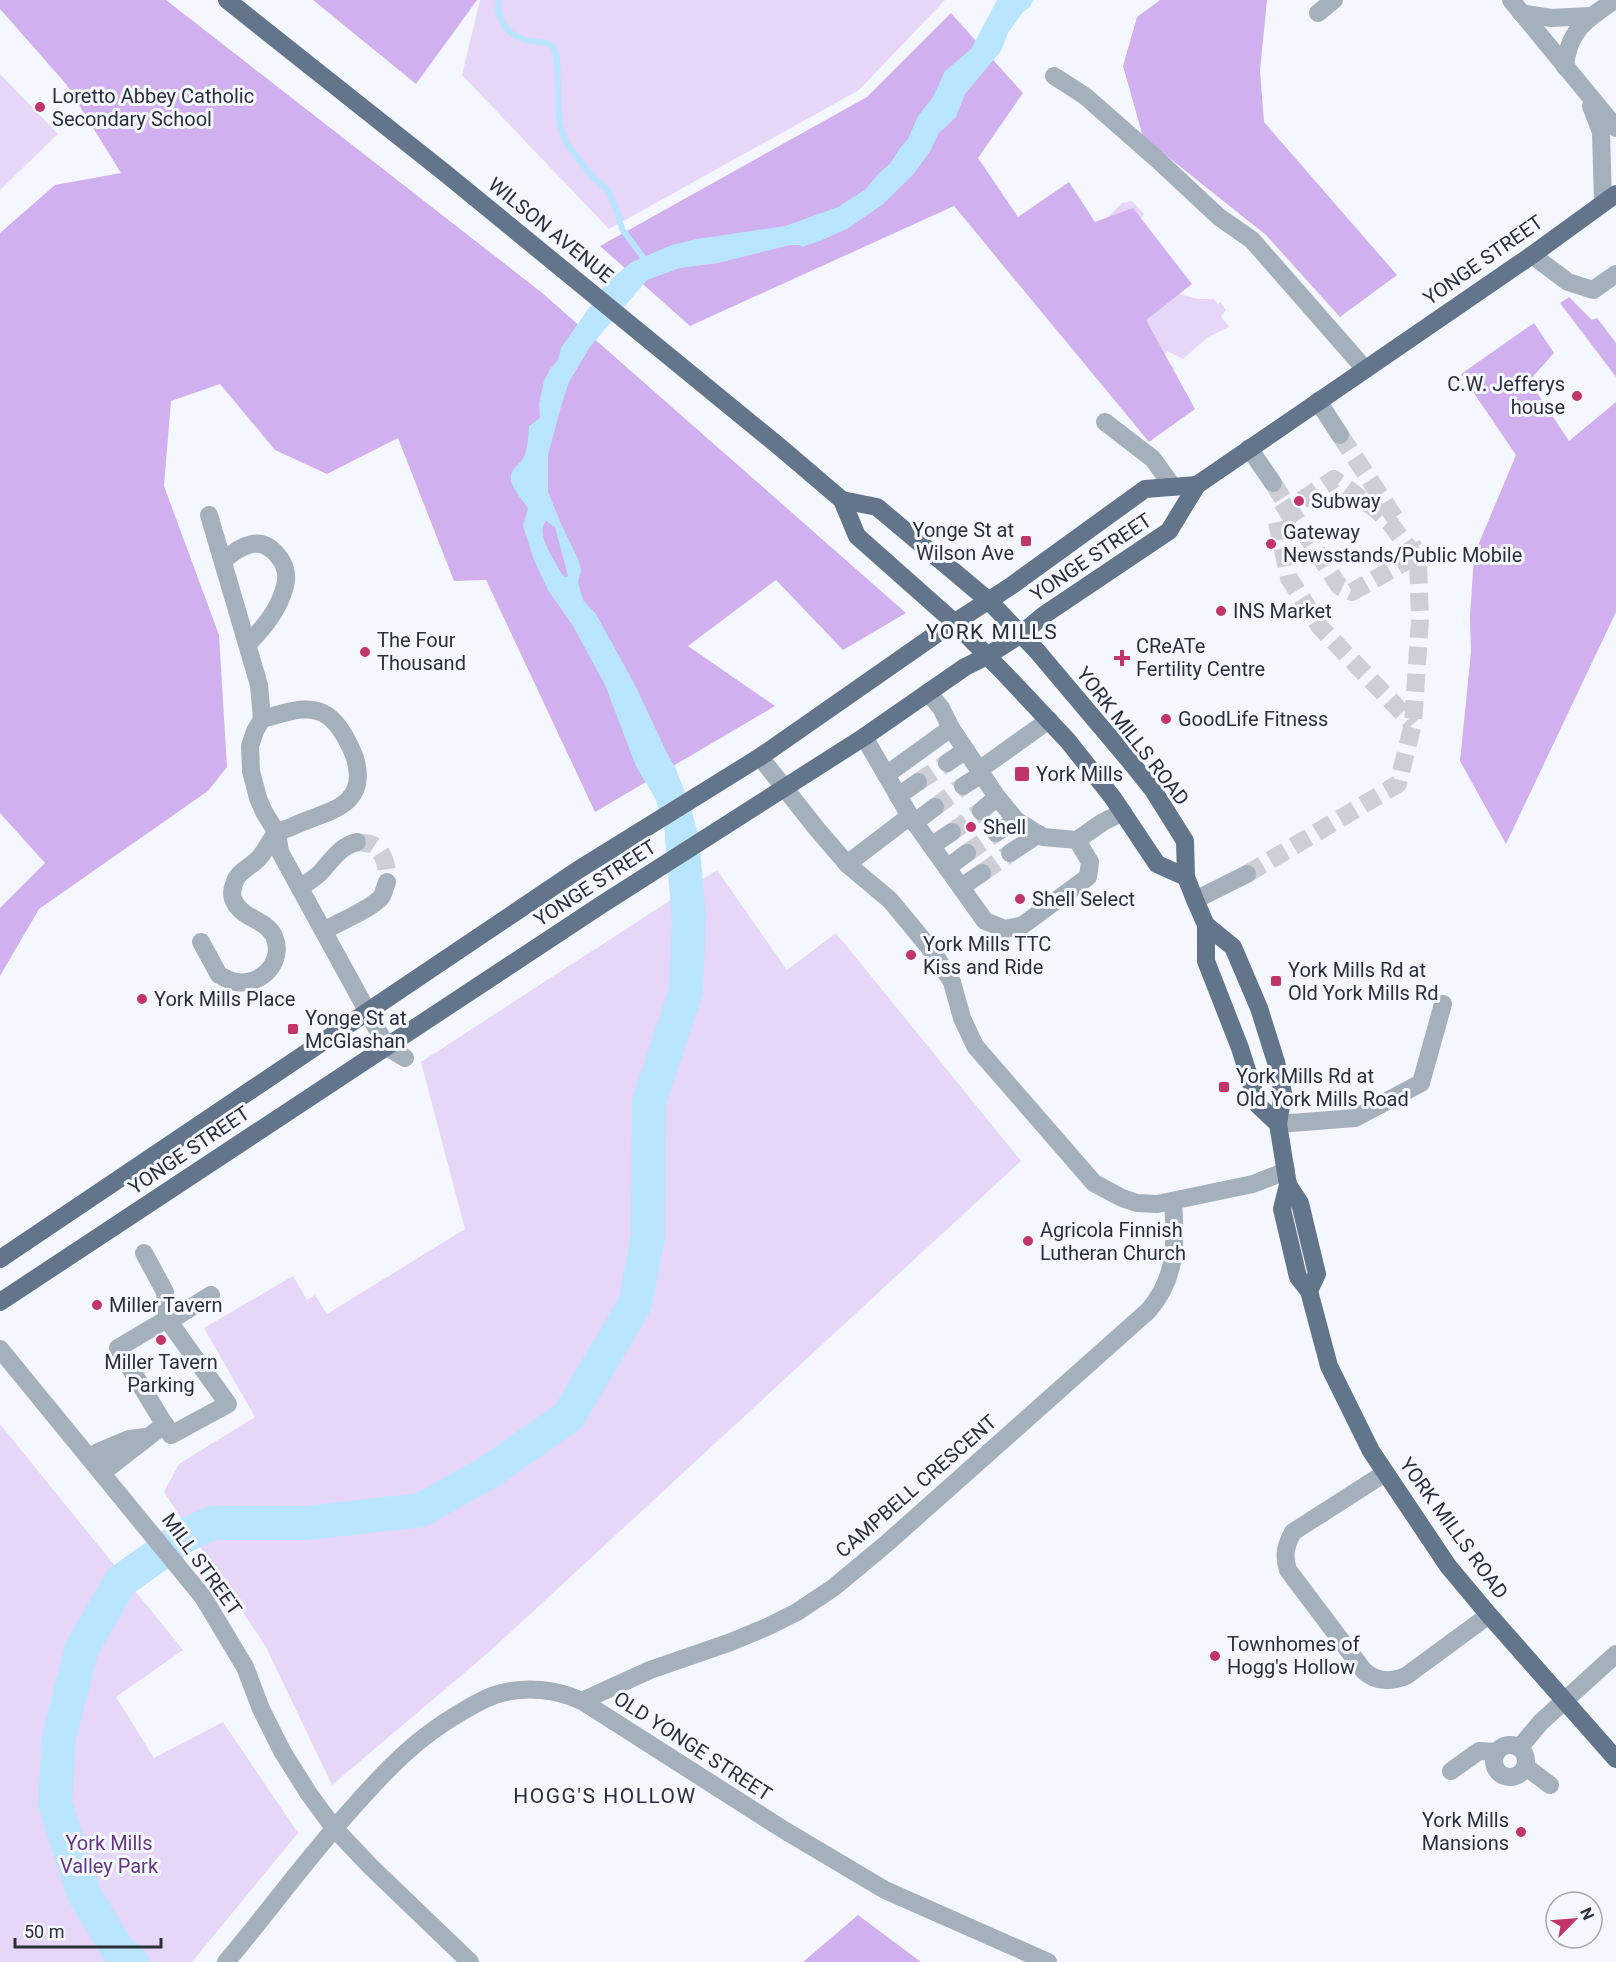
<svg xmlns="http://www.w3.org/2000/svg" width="1616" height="1962" font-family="Roboto,sans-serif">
<rect width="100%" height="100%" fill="#f5f7fe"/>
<g fill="#e6d6f7">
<polygon points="480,0 945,0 859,90 609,229 462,75"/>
<polygon points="0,74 58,134 0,190"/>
<polygon points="1132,201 1144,214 1140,220 1176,293 1198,299 1214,299 1218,304 1220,302 1226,310 1221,316 1229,327 1208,337 1183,359 1167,351 1163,359 1175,368 1144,396 1100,225 1122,203"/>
<polygon points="717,870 787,970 836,933 1021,1161 489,1652 332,1785 266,1647 164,1492 179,1464 255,1417 204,1328 293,1276 307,1300 315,1295 327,1314 465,1229 421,1062"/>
<polygon points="0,1424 183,1650 116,1697 154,1758 223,1722 298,1833 192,1962 0,1962"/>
</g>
<g fill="#d0b0ef">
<polygon points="0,0 166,0 541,292 906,613 843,650 776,580 688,646 775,706 595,812 486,580 454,581 398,438 327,474 275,450 220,384 171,401 164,486 219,635 227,767 208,791 39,909 0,976 0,908 45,863 0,813 0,233 55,185 121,173 66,84 0,9"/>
<polygon points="313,0 477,0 416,84"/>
<polygon points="1160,0 1267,0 1260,71 1264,122 1397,275 1340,317 1266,235 1143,137 1123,66 1137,17"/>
<polygon points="951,13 1023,93 978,158 1018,217 1069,182 1095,222 1133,208 1192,284 1146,320 1195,409 1149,442 954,206 690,326 600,246 867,97"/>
<polygon points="1569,297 1592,320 1597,318 1616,343 1616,377 1560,303"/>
<polygon points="1534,323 1554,353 1529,381 1569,441 1616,402 1616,612 1506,844 1460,761 1471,652 1470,617 1474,555 1516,455 1461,374"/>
<polygon points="858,1915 921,1962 803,1962"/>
</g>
<path fill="#bae5fe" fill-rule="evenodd" d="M997,0H1033L1030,7L1023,12L1008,33L1001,51L965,94L956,117L938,134L931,150L913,175L882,205L847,229L820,241L802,247L800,245H790L718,263L680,268L647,280L590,347L569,382L562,403L548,455V492L561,524L579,561L581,571L578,582L583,600L596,614L635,685L666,751L676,769L690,805L699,837L686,885L670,851L656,800L636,766L605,685L573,626L548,590L534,560L523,526L528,508C521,498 505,482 513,470C516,466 520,463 523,459C528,449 528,437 529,426L540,418L539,404L544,381L550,369L558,360L561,348L607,282L632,262L672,245L697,239L785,226L838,207L866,189L878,174L890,164L900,148L908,139L918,116L933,97L945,71L971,49ZM546,521L555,527L568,576L565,577L561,573C554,559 535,534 546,521Z"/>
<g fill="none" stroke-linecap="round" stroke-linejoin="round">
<path stroke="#bae5fe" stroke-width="6" d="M499,0C495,18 508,36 526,40C537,42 543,41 553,46L557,58L559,122L566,143L590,174L609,192L618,214L622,229L646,261"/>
<polyline stroke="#bae5fe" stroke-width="34" points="132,1962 118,1950 84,1894 55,1803 59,1737 82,1648 121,1581 186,1535 212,1523 307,1523 421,1510 489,1472 568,1417 635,1304 648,1237 649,1102 686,991 689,918 682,838"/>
<g stroke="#cdcfd7" stroke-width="18" stroke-dasharray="18 9" stroke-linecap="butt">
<polyline points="1340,435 1395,518"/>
<polyline points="1273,483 1339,586 1352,592 1412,558 1414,548 1412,544"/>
<polyline points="918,782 947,763"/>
<polyline points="935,807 963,786"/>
<polyline points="952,832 981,811"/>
<path d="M357,842C361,843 369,843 373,845C385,852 388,870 387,882"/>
<polyline points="967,853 996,833"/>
<polyline points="982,873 1010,853"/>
<polyline points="1247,874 1398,784 1413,724 1420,620 1418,561 1390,523 1378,511 1334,479 1276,517 1289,578 1320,627 1413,724"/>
</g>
<g stroke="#a5b0bd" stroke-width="18">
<polyline points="1511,0 1616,128"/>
<polyline points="1318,13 1334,0"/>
<polyline points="1521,13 1551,18 1590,16"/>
<path d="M1565,67C1568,30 1587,19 1615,0"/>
<polyline points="1054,76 1085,96 1159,161 1219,217 1252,240 1365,369"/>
<polyline points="1591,106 1601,132 1603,203"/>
<polyline points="1532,255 1568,282 1593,290 1616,274"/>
<polyline points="1318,401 1340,435"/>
<polyline points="1105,422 1153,459 1173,487"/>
<polyline points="1249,448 1273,483"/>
<polyline points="209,515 259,685 262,719 255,731 250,746 251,771 258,798 264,812 277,833 280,852 387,1047 405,1058"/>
<path d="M223,561C241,545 261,534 278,556C285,564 288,575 285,586C279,610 264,627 248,644"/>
<polyline points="928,692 941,708 951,728 997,797 1016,820 1043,837 1077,840 1103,822 1123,812"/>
<polyline points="760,757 817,829 847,864 890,900 933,952 952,982 962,1018 975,1046 1094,1183 1122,1198 1137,1203 1157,1204 1253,1184 1286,1171"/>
<polyline points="947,763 966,750"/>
<polyline points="979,770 1049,720"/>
<polyline points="886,775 951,728"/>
<polyline points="963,786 982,774"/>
<polyline points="898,796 918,782"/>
<polyline points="981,811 997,797"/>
<polyline points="910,816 985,921 1005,929 1023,925 1088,877 1090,862 1077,840"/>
<polyline points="914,823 935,807"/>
<polyline points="996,833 1016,820"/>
<polyline points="931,846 952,832"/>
<polyline points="1010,853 1039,834"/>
<polyline points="847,864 910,816 864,737"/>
<polyline points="947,868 967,853"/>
<polyline points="961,887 982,873"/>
<path d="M300,888C306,883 314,879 320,873C332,860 339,847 357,842"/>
<polyline points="1195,900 1247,874"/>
<path d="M324,931C338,922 374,908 382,896C384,892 385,887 387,882"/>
<path d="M201,942L219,975C224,977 230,981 236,982C261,986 285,962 274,936C266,919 242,919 234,901C230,894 233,886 236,879C240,870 252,866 259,858C266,851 270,838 278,832C281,830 287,829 291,827C324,811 370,809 355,758C350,744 340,725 328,716C309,702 283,714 262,719"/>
<polyline points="1278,1124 1355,1118 1421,1083 1443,1004"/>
<polyline points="144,1253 165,1292 167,1319 228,1404 171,1435 118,1348 167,1319 174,1318 211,1295"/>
<polyline points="0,1349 203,1597 245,1667 261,1709 282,1751 309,1794 334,1828 371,1867 470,1962"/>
<polyline points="146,1437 129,1439 98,1452 96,1464 111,1466 165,1424"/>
<path d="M1385,1473L1293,1532C1286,1545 1283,1555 1288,1570L1364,1671C1376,1682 1392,1682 1406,1676L1489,1615"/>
<path d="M582,1701L650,1670L731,1642L767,1627L797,1612L833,1588L886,1544L1148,1311C1177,1278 1176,1243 1173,1202"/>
<circle cx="1510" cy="1761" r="16"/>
<polyline points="1520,1747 1541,1722 1616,1654"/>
<polyline points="1526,1767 1550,1785"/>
<polyline points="1451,1771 1479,1751 1496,1752"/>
<path d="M226,1962C270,1910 310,1854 356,1804C387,1769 417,1738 458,1714C470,1707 484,1698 498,1694C526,1686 556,1689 582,1701L784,1830L885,1890L1048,1962"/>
</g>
<g stroke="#62758b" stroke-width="18">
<polyline points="227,0 445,173 781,448 842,500 857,536 955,623 1004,673 1068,741 1113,798 1157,864 1186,877"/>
<polyline points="842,500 877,507 989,601 1037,651 1129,760 1153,790 1185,841 1186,877 1195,900 1206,925 1233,947 1259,1008 1276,1062 1283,1093 1278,1124 1288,1185 1282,1209 1298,1277 1309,1291 1329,1366 1371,1451 1448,1566 1489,1615 1616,1759"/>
<polyline points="1206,925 1206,961 1240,1048 1258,1105 1278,1124"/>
<polyline points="1288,1185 1300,1203 1317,1274 1309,1291"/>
<polyline points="0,1259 578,870 760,757 935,635 1011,586 1145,489 1197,485"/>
<polyline points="0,1302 601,905 864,737 965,667 987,656 1021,634 1044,615 1169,531 1197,485 1532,255 1616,194"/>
</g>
</g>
<g fill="#c13569" stroke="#f5f7fe" stroke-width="2">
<circle cx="40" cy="107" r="6"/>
<circle cx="1577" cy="396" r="6"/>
<circle cx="1299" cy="501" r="6"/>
<rect x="1020" y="535" width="12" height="12" rx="3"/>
<circle cx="1271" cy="544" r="6"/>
<circle cx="1221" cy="611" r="6"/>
<circle cx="365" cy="652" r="6"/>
<path d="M1119 649h6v6h6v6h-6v6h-6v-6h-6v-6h6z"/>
<circle cx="1166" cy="719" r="6"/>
<rect x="1014" y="766" width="16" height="16" rx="3"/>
<circle cx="971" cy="827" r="6"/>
<circle cx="1020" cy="899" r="6"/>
<circle cx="911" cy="955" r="6"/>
<rect x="1270" y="975" width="12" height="12" rx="3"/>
<circle cx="142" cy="999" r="6"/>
<rect x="287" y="1023" width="12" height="12" rx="3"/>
<rect x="1218" y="1081" width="12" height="12" rx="3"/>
<circle cx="1028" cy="1241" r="6"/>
<circle cx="97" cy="1305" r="6"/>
<circle cx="161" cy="1340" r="6"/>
<circle cx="1215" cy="1656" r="6"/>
<circle cx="1521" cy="1832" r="6"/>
</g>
<g text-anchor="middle" stroke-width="6" stroke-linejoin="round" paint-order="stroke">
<g font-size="20" fill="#2c303d" stroke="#f5f7fe" text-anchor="start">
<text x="52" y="103">Loretto Abbey Catholic<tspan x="52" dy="23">Secondary School</tspan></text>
<text x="1565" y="391" text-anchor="end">C.W. Jefferys<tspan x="1565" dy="23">house</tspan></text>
<text x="1311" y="508">Subway</text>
<text x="1014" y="537" text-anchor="end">Yonge St at<tspan x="1014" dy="23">Wilson Ave</tspan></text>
<text x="1283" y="539">Gateway<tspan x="1283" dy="23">Newsstands/Public Mobile</tspan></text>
<text x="1233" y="618">INS Market</text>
<text x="377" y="647">The Four<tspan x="377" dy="23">Thousand</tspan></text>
<text x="1136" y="653">CReATe<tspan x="1136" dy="23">Fertility Centre</tspan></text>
<text x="1178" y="726">GoodLife Fitness</text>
<text x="1036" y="781">York Mills</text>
<text x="983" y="834">Shell</text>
<text x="1032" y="906">Shell Select</text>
<text x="923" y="951">York Mills TTC<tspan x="923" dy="23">Kiss and Ride</tspan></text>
<text x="1288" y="977">York Mills Rd at<tspan x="1288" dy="23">Old York Mills Rd</tspan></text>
<text x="154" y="1006">York Mills Place</text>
<text x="305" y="1025">Yonge St at<tspan x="305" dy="23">McGlashan</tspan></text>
<text x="1236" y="1083">York Mills Rd at<tspan x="1236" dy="23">Old York Mills Road</tspan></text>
<text x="1040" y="1237">Agricola Finnish<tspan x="1040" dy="23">Lutheran Church</tspan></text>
<text x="109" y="1312">Miller Tavern</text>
<text x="161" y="1369" text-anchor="middle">Miller Tavern<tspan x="161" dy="23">Parking</tspan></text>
<text x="1227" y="1651">Townhomes of<tspan x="1227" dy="23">Hogg's Hollow</tspan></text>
<text x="1509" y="1827" text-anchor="end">York Mills<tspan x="1509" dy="23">Mansions</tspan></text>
</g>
<g font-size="20" fill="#2c303d" stroke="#f5f7fe">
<text transform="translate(551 230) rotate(39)" y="7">WILSON AVENUE</text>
<text transform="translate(1483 260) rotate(-35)" y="7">YONGE STREET</text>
<text transform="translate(1091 557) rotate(-34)" y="7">YONGE STREET</text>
<text transform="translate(1133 736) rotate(52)" y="7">YORK MILLS ROAD</text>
<text transform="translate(595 883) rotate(-33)" y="7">YONGE STREET</text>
<text transform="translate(189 1150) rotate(-34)" y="7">YONGE STREET</text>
<text transform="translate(916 1486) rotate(-41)" y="7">CAMPBELL CRESCENT</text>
<text transform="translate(1454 1528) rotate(54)" y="7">YORK MILLS ROAD</text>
<text transform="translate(202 1564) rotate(54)" y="7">MILL STREET</text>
<text transform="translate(693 1746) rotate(33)" y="7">OLD YONGE STREET</text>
</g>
<g font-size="20" fill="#613881" stroke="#f5f7fe">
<text x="109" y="1850">York Mills<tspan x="109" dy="23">Valley Park</tspan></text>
</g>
<g font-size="21" letter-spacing="1.5" fill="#2c303d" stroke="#f5f7fe">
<text x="992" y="639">YORK MILLS</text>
<text x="605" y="1803">HOGG'S HOLLOW</text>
</g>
</g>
<g transform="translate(1574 1920) rotate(65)"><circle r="28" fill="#f5f7fe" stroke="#a5a7b1" stroke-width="1.5"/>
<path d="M0-4.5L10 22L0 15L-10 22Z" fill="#c13569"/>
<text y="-9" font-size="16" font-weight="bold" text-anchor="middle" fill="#2c303d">N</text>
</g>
<path d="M15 1938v9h146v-9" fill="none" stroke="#2c303d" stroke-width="3"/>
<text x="24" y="1938" font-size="18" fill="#2c303d" stroke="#f5f7fe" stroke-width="4.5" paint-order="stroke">50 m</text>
</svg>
